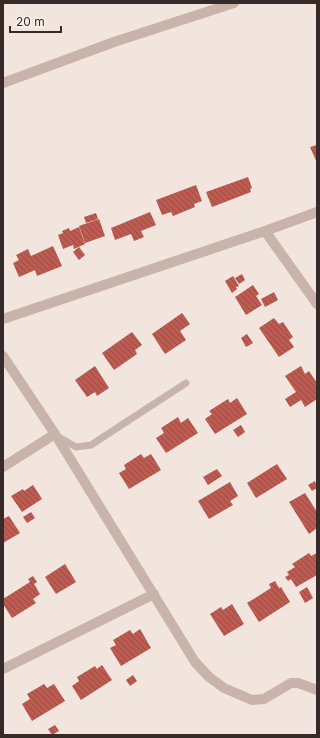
<svg xmlns="http://www.w3.org/2000/svg" width="320" height="738" font-family="Inter,sans-serif">
<defs>
<pattern id="building-back-hatch" width="6" height="6" patternUnits="userSpaceOnUse"><rect width="6" height="6" fill="#be5a4f"/><path d="M-1 5l2 2M0 0l6 6M5-1l2 2" fill="none" stroke="#9b4b42"/></pattern>
</defs>
<rect width="100%" height="100%" fill="#f1e5de"/>
<g fill="url(#building-back-hatch)">
<polygon points="317,145 317,163 310,147"/>
<polygon points="248,177 252,188 250,189 251,192 212,207 206,192"/>
<polygon points="196,185 202,201 194,204 195,207 173,216 171,212 162,215 156,200"/>
<polygon points="150,212 156,225 141,231 144,237 134,241 131,234 115,240 111,228"/>
<polygon points="96,213 98,219 86,223 84,217"/>
<polygon points="99,219 105,236 85,243 79,226"/>
<polygon points="79,227 85,244 74,249 73,245 63,249 58,235 63,233 62,231 69,228 70,231"/>
<polygon points="53,246 62,266 37,276 35,270 19,277 13,263 19,260 16,255 28,249 31,256"/>
<polygon points="79,247 85,255 79,260 73,252"/>
<polygon points="242,274 245,280 239,284 235,278"/>
<polygon points="233,276 239,286 236,287 237,289 232,293 225,281"/>
<polygon points="253,285 259,294 256,296 262,305 246,315 235,297"/>
<polygon points="274,292 278,300 265,307 261,299"/>
<polygon points="182,313 190,324 180,331 186,340 165,354 152,334"/>
<polygon points="274,318 279,324 283,322 293,337 289,340 294,347 279,357 259,328"/>
<polygon points="132,332 142,345 135,350 137,354 114,370 102,353"/>
<polygon points="247,334 253,343 246,347 241,338"/>
<polygon points="95,366 109,388 97,396 95,392 87,397 75,380"/>
<polygon points="301,366 305,374 309,371 317,383 317,399 305,407 301,400 290,407 285,399 296,392 285,376"/>
<polygon points="237,398 247,414 215,434 205,419 212,414 209,411 228,399 230,403"/>
<polygon points="178,417 181,423 188,418 198,433 166,453 156,438 164,433 161,428"/>
<polygon points="241,425 245,432 238,437 233,430"/>
<polygon points="141,454 144,458 151,454 161,470 129,489 119,473 126,469 124,465"/>
<polygon points="277,464 287,479 256,498 247,483"/>
<polygon points="217,469 222,476 208,485 203,477"/>
<polygon points="315,481 317,488 312,491 308,485"/>
<polygon points="230,482 238,496 230,501 233,505 209,519 198,501"/>
<polygon points="33,485 42,499 22,512 11,496 23,489 24,491"/>
<polygon points="305,493 317,512 317,528 309,534 289,502"/>
<polygon points="31,512 35,518 27,523 23,517"/>
<polygon points="9,516 20,533 3,543 3,519"/>
<polygon points="309,553 311,556 317,553 317,575 296,587 291,579 288,581 285,577 289,575 287,572 295,567 292,564"/>
<polygon points="65,564 76,582 56,594 45,577"/>
<polygon points="33,576 37,582 34,584 40,594 33,599 36,603 12,618 3,604 3,599 30,582 28,579"/>
<polygon points="275,581 279,588 281,587 290,602 259,622 247,603 271,588 269,584"/>
<polygon points="307,587 313,598 305,603 299,592"/>
<polygon points="232,604 244,624 224,636 210,614 221,607 223,610"/>
<polygon points="140,629 151,648 121,666 110,648 116,645 113,640 130,630 133,634"/>
<polygon points="102,665 112,680 81,700 72,686 79,681 77,677 95,666 97,669"/>
<polygon points="133,675 137,681 130,686 126,680"/>
<polygon points="44,684 47,688 54,684 65,701 32,721 22,704 30,699 27,694"/>
<polygon points="55,725 59,731 52,735 48,729"/>
</g>
<g fill="none" stroke-linecap="round" stroke-linejoin="round">
<polyline stroke="#c8b4aa" stroke-width="7" points="57,436 76,447 91,445 186,383"/>
<g stroke="#c8b4aa" stroke-width="10">
<polyline points="265,231 317,304"/>
<polyline points="3,319 265,231 317,212"/>
<polyline points="3,356 55,434 195,662 209,677 224,688 252,700 264,699 291,683 298,683 317,690"/>
<polyline points="3,467 55,434"/>
<polyline points="3,669 154,594"/>
</g>
<polyline stroke="#c8b4aa" stroke-width="10" points="3,83 114,42 234,3"/>
</g>
<rect width="320" height="738" fill="none" stroke="#362b29" stroke-width="8"/>
<path d="M10 26v6h51v-6" fill="none" stroke="#362b29" stroke-width="2"/>
<text x="16" y="26" font-size="12" fill="#362b29" stroke="#f9f0ea" stroke-width="3" paint-order="stroke">20 m</text>
</svg>
